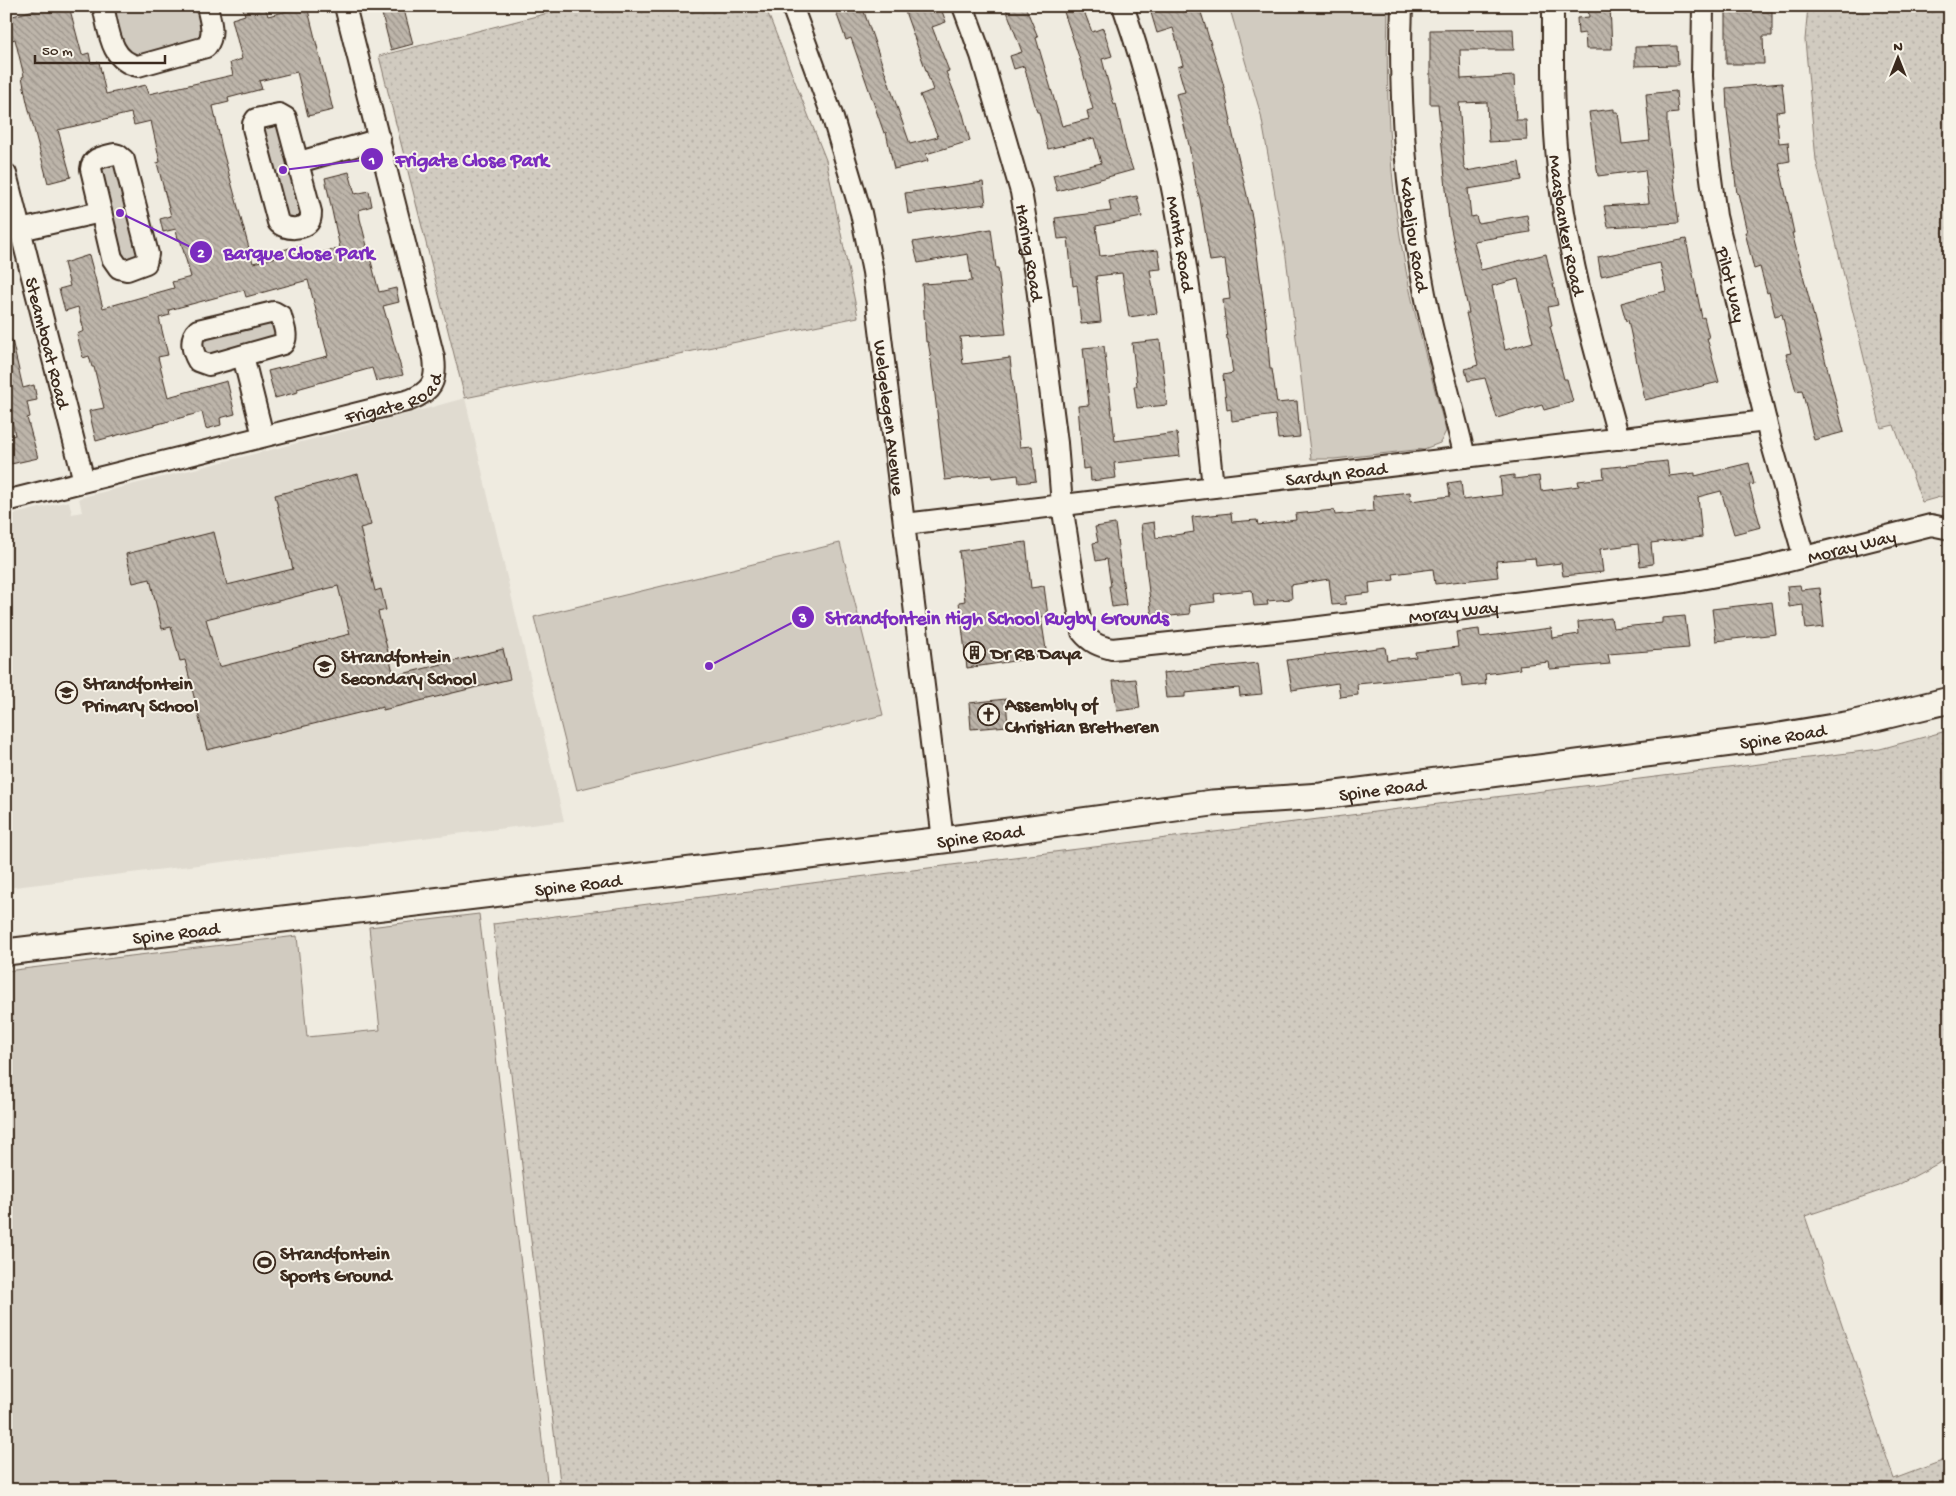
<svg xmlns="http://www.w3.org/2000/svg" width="1956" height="1496" font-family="'Gochi Hand',sans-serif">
<defs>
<pattern id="grass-dots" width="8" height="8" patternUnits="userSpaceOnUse" patternTransform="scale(1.25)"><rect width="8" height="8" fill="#d1cbc0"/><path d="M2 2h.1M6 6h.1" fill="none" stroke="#b4aea5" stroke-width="1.8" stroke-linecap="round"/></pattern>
<pattern id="building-back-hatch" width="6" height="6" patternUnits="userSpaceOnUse" patternTransform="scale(1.25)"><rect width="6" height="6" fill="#bdb5aa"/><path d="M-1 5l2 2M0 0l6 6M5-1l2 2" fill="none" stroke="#9b938a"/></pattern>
</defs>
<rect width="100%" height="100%" fill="#efebe0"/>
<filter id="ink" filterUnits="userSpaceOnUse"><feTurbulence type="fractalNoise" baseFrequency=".02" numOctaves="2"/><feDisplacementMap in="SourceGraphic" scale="10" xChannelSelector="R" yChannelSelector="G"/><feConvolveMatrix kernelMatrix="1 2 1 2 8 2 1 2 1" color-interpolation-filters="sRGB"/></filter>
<g filter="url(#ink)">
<polygon fill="#e0dbd0" points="465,398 564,821 6,888 6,516 69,501 72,514 82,512 79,498 349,430"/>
<g fill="url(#grass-dots)" stroke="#867a6f">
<polygon points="576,6 765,6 826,160 858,317 465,398 379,56"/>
<polygon points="1808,6 1950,6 1950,497 1947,495 1922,502 1894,425 1881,428 1816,160 1805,40"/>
<polygon points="1950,730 1950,1157 1898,1185 1805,1216 1894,1479 1950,1458 1950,1490 561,1490 493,924 1014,857 1880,749"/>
</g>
<g fill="#d1cbc0" stroke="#867a6f">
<path d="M112,6H198C201,20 207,31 196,42L140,57L129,53L122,46Z"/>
<path d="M1229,6H1388C1386,87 1388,168 1402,248C1412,310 1430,371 1446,431L1440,443L1424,449L1334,459H1311L1286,257L1261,115Z"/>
<polygon points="279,120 304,218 286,222 262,127"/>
<polygon points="115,162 141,257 123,262 99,169"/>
<polygon points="273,321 278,337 203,356 200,339"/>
<polygon points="840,543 883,715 577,790 534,617"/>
<polygon points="479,914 548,1490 6,1490 6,971 297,936 307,1037 380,1030 369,927"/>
</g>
<g fill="url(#building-back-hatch)" stroke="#3b2a1e" fill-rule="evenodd">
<polygon points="48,6 69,6 82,55 89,53 91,63 99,62 106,94 146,85 149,94 233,75 230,63 242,59 232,19 245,15 242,6 265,6 268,16 307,6 333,110 308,116 297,72 259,81 262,89 228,98 229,102 213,106 222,148 253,263 281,256 279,251 301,245 304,257 340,248 325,178 349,172 355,194 369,191 372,206 359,210 360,219 379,292 396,288 399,302 383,306 403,375 376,381 372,368 297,389 298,392 275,398 268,371 328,356 308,280 246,297 244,290 169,310 170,315 159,318 168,355 158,357 168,397 227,381 235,414 220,418 221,425 206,429 202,412 96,441 89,411 104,408 94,367 92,367 89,356 83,358 77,334 84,331 78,307 65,311 59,289 70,286 64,263 89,255 103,308 174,288 172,282 191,277 180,239 178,239 176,229 163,232 160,219 171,216 157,163 160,162 151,121 134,125 131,113 58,130 71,177 48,183 27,102 22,77 24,76 15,39 12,40 6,22 6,18"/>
<polygon points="380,6 403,6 413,44 391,50"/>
<polygon points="853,6 862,6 910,144 938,137 920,95 933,90 903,6 940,6 946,22 932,27 949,71 946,72 963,114 970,141 926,154 928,161 894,169 886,132 884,133 851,38 846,40 836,12"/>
<polygon points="1005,6 1025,6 1038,37 1036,38 1062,126 1089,119 1087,111 1093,109 1079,57 1062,6 1082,6 1092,32 1103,28 1112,56 1102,59 1114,105 1116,104 1126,149 1133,170 1057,191 1053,175 1101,163 1094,138 1048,149 1039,112 1037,112 1024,66 1014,69 1010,56 1022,52"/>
<polygon points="1149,6 1199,6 1223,83 1231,121 1230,122 1252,217 1266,321 1270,369 1272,369 1277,403 1297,401 1300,437 1278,439 1275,415 1232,421 1231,409 1227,410 1223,375 1233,373 1228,339 1227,339 1223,300 1230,299 1225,259 1210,261 1200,199 1196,186 1189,145 1176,94 1185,92 1178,67 1183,65 1173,28 1157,33"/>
<polygon points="1588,6 1610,6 1612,49 1586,49 1585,33 1578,34 1577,18 1589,17"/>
<polygon points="1726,6 1772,6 1772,36 1763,36 1764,64 1726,64"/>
<path d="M1513,29L1514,50H1460L1461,79L1514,76L1516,120H1526L1527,140L1489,142L1487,102L1459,103L1464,167L1466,171L1519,162L1522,180L1468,189L1471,217L1476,216L1478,223L1527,215L1530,232L1474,241L1481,270L1546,254L1558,305L1548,307L1552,325L1550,326L1564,379H1567L1573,402L1544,410L1542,405L1497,418L1485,378L1468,381L1465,369L1478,365L1466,313H1469L1449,220L1438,104H1430V30ZM1518,279L1533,342L1505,350L1492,286Z"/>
<polygon points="1677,46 1678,65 1635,66 1635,47"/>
<polygon points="1782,83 1785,111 1776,112 1779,143 1788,142 1790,161 1779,163 1794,233 1792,233 1844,432 1814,440 1802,390 1796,391 1786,354 1791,353 1782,314 1775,316 1769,292 1767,293 1760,267 1754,269 1745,232 1747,232 1738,193 1737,194 1727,110 1726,88"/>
<polygon points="1676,91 1678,113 1667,114 1667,126 1679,223 1608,227 1604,206 1649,203 1645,170 1598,176 1589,112 1614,109 1614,112 1618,112 1622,144 1650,141 1646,94"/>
<polygon points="983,182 986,204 908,214 905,193"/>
<polygon points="1137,196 1142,217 1096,226 1100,256 1158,250 1161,269 1150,270 1157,313 1129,317 1122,273 1096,276 1101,322 1081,324 1077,285 1073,286 1068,238 1058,239 1055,218 1111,211 1109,201"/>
<polygon points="991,229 996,268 998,268 1006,334 960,337 963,364 1010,358 1020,447 1032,446 1036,481 1019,483 1018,475 992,478 991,475 945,480 930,353 928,342 926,342 922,284 972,281 968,254 918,263 913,242"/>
<polygon points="1686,239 1702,318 1704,317 1709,338 1707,338 1719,382 1645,400 1628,320 1626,321 1621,303 1666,291 1660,263 1601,276 1598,257"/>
<polygon points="12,340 23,388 34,385 37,400 27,402 30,417 27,418 38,458 11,464 6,446 6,437 15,435 9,407 6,408 6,341"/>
<polygon points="1160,340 1167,405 1137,408 1134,386 1137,386 1132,343"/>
<polygon points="1104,346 1115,441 1177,433 1180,456 1114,463 1116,478 1091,481 1090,468 1083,469 1078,406 1089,405 1083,348"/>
<polygon points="1667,461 1669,476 1695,473 1695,476 1749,463 1754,484 1749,485 1761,527 1734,534 1721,491 1698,497 1702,537 1651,543 1653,564 1640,566 1638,544 1600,549 1603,572 1563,576 1561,563 1536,566 1535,558 1496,561 1498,577 1435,584 1433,569 1393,574 1394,580 1369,583 1370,593 1345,596 1346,604 1332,605 1329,579 1291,585 1292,599 1267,601 1268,605 1254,606 1252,590 1214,594 1215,602 1189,605 1190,614 1152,618 1141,524 1154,522 1156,538 1194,532 1192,517 1231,513 1232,522 1257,520 1258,525 1296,520 1295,514 1334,510 1335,515 1374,511 1373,496 1410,492 1411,501 1450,496 1448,483 1461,481 1463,500 1502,495 1500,477 1514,475 1514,479 1539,476 1541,491 1579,486 1578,481 1604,478 1603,468"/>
<path d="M358,474L371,525L360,528L375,591L381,589L386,610L378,612L394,676L503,649L510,679L383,710V707L207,750L185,660L180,661L171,627L162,629L150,579L133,583L126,554L214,532L227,585L293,569L275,495ZM338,586L350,634L219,667L206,619Z"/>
<polygon points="1115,524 1126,605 1112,607 1109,586 1111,586 1107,559 1096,561 1093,543 1098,542 1095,527"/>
<polygon points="1026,542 1031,588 1044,586 1048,616 1041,617 1047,656 967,668 959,602 965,601 959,551"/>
<polygon points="1800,585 1801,590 1820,588 1824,627 1806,629 1803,605 1789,607 1787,586"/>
<polygon points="1772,602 1776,634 1716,641 1712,609"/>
<polygon points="1685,616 1689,648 1608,654 1610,664 1550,669 1549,662 1519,665 1520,669 1485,674 1486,684 1462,687 1461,674 1357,684 1358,695 1340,697 1338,683 1292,690 1287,660 1385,647 1387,660 1416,657 1415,652 1458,647 1456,632 1479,629 1480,637 1551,628 1552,638 1579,634 1578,622 1611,618 1613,628 1662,623 1662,618"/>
<polygon points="1258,663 1262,694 1240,696 1239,688 1185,693 1185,697 1166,698 1163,673"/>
<polygon points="1136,679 1140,708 1117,711 1113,681"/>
<polygon points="1006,699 1008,726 971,729 969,703"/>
</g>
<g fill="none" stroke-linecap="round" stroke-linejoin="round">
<defs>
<g id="minor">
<path d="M103,6C109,30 110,61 138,66L206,47C216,34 210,21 207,6"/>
<path id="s1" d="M792,6L832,115L861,213L873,272L943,840"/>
<path id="s2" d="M963,6L981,55L1021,192L1037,287L1057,443L1062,505L1082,632C1091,643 1099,646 1112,649L1295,630L1684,582L1765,567L1931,525L1950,529"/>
<path id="s3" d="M1123,6C1178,161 1196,325 1213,487"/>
<path id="s4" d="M1402,6C1398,103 1407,200 1425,294C1436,349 1452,403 1465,457"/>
<path id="s5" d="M1553,6C1553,61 1552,115 1558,169C1568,261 1595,350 1619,439"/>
<path id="s6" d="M1703,6L1702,76L1706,141L1716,216L1770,438L1804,557"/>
<path d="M279,114L286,118L311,212C311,214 311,219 310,220C305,231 284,230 278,222L253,128V124L256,119Z"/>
<path d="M114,154L118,155L124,160L148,254L146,263L127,270L119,268L112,258L91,169C92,157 104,157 114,154Z"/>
<polyline points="299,162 380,139"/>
<path id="s7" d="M6,174L84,481"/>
<polyline points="20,230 101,212"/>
<path d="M274,312L281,316C283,325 289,336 283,344L209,365L198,361C192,351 189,338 198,330Z"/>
<polyline points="243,356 263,436"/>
<path id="s8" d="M6,501L410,400C432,391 437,381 434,358L345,6"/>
<path id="s9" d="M905,524L1766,421"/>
</g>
<g id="major">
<path id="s10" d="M6,952L943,840L1212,803L1321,796L1762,739L1851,724L1950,700"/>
</g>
</defs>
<use href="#minor" stroke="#3b2a1e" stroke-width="24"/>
<use href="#major" stroke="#3b2a1e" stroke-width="29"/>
<use href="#minor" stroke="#f7f3e8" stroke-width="20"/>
<use href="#major" stroke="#f7f3e8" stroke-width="25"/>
</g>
</g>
<defs>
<symbol id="building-ring" viewBox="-11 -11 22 22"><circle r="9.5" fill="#f7f3e8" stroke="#3b2a1e" stroke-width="1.5"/><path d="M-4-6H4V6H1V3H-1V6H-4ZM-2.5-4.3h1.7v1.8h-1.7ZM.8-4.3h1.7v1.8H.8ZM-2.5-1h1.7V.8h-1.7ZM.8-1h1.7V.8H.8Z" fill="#3b2a1e"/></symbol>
<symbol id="school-ring" viewBox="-11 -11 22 22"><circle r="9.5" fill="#f7f3e8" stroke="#3b2a1e" stroke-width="1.5"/><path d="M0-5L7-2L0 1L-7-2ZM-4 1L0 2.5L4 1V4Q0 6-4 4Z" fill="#3b2a1e"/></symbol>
<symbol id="church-ring" viewBox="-11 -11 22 22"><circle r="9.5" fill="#f7f3e8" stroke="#3b2a1e" stroke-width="1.5"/><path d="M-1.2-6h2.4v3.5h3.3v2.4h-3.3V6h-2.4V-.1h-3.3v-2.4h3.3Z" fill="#3b2a1e"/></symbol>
<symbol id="stadium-ring" viewBox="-11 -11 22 22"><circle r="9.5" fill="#f7f3e8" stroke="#3b2a1e" stroke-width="1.5"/><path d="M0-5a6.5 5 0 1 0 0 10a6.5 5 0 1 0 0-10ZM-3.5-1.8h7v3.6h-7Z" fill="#3b2a1e"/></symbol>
</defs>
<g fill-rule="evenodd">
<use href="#building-ring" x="962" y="640" width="25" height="25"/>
<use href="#school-ring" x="312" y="654" width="25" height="25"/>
<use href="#school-ring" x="54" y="680" width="25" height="25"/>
<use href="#church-ring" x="976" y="702" width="25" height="25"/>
<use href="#stadium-ring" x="252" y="1250" width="25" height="25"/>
</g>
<g text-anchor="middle" stroke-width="4" stroke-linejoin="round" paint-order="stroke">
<g font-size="19" fill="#3b2a1e" stroke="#f7f3e8">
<text dy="7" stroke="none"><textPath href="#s5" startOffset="220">Maasbanker Road</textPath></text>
<text dy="7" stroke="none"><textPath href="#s4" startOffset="229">Kabeljou Road</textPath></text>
<text dy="7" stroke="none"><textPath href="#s3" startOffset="245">Manta Road</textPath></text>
<text dy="7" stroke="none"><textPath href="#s2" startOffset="256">Haring Road</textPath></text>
<text dy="7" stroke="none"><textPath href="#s6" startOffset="281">Pilot Way</textPath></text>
<text dy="7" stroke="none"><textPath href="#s7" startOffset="174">Steamboat Road</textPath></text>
<text dy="7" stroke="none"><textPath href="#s8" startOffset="402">Frigate Road</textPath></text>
<text dy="7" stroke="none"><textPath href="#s1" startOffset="425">Welgelegen Avenue</textPath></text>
<text dy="7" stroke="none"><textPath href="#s9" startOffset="434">Sardyn Road</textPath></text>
<text dy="7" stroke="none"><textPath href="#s2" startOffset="1422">Moray Way</textPath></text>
<text dy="7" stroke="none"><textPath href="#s2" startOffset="1018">Moray Way</textPath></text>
<text dy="7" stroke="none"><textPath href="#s10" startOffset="1790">Spine Road</textPath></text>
<text dy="7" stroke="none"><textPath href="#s10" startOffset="1386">Spine Road</textPath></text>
<text dy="7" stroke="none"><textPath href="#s10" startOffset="981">Spine Road</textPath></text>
<text dy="7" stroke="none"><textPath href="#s10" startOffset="576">Spine Road</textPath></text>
<text dy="7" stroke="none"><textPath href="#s10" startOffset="171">Spine Road</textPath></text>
</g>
<g font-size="19" font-weight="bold" fill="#3b2a1e" stroke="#f7f3e8" text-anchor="start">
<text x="991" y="659">Dr RB Daya</text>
<text x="341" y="662">Strandfontein<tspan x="341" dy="22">Secondary School</tspan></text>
<text x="83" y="689">Strandfontein<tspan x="83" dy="22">Primary School</tspan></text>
<text x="1005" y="710">Assembly of<tspan x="1005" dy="22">Christian Bretheren</tspan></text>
<text x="280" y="1259">Strandfontein<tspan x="280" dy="22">Sports Ground</tspan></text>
</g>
</g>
<path fill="none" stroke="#7b2cbf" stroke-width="2" d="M283 170L372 159M120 213L201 252M709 666L803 617"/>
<g fill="#7b2cbf" stroke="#f7f3e8" stroke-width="2">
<circle cx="283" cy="170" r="5"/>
<circle cx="120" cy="213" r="5"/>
<circle cx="709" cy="666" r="5"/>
<circle cx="372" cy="159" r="12"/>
<circle cx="201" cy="252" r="12"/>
<circle cx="803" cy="617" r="12"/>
</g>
<g font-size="15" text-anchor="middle" font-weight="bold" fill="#fff">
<text x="372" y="164">1</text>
<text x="201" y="257">2</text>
<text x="803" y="622">3</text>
</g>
<g font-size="20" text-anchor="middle" font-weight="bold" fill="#7b2cbf" stroke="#f7f3e8" stroke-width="4" stroke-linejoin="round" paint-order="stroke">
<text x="472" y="166">Frigate Close Park</text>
<text x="299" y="259">Barque Close Park</text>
<text x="997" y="624">Strandfontein High School Rugby Grounds</text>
</g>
<rect width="1956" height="1496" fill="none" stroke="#f7f3e8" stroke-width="25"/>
<rect x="12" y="12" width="1931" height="1471" fill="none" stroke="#3b2a1e" stroke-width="2" filter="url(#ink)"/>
<g transform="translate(1898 58)" stroke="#f7f3e8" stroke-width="4" paint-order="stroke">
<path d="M0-4L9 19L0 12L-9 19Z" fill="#3b2a1e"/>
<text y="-8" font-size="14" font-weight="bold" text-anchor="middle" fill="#3b2a1e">N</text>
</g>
<path d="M35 55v8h130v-8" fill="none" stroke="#3b2a1e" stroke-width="2.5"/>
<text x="42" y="55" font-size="15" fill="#3b2a1e" stroke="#f7f3e8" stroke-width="4" paint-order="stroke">50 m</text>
</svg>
